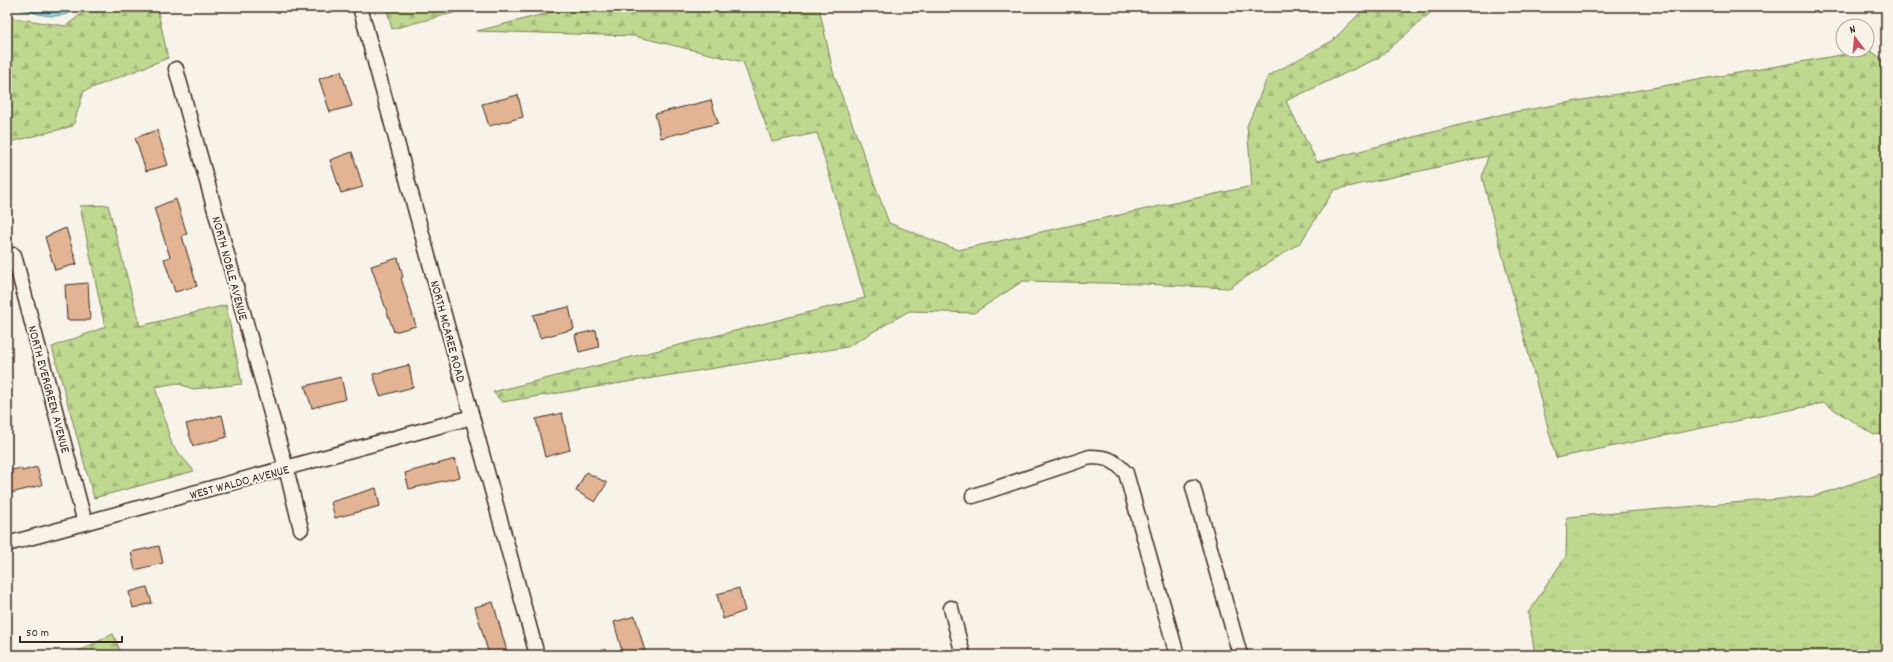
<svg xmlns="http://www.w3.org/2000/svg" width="1893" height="662" font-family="Dekko,sans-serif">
<defs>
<pattern id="grass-tufts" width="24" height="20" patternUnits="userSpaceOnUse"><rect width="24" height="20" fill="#bed88f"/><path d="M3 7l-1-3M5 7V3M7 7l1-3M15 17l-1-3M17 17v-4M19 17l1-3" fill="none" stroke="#a4ba7b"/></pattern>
<pattern id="forest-firs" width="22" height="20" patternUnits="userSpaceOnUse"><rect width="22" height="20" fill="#bed88f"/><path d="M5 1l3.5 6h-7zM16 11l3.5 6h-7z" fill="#a4ba7b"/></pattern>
<pattern id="water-rules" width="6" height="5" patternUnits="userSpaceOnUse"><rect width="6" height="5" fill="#86d6e3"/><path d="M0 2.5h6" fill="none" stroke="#75b8c2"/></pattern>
</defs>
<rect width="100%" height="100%" fill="#f7f3e8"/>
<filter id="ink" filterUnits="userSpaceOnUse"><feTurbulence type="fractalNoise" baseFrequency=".025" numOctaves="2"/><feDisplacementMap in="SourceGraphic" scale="8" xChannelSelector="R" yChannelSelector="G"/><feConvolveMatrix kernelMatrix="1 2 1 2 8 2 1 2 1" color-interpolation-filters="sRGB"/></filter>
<g filter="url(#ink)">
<polygon fill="url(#grass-tufts)" stroke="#7c8156" points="1886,472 1886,655 1535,655 1528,613 1566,556 1567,517 1815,496"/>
<g fill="url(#forest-firs)" stroke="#7c8156">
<polygon points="90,7 157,7 168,58 84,91 73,126 7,143 7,17 66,26"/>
<polygon points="386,7 476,7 392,29"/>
<polygon points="572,7 819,7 833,72 889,223 958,250 1252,186 1247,126 1268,76 1332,41 1366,7 1437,7 1380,57 1286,101 1317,162 1503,114 1869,50 1886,61 1886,433 1874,435 1824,403 1556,458 1482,177 1488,156 1334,190 1301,242 1229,288 1143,284 1023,281 974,313 909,311 847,347 502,402 493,392 865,298 817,133 772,142 743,62 634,36 477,31"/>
<polygon points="108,205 140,326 226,305 242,384 193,389 177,383 155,387 172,445 194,471 94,498 52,347 105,327 80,206"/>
<polygon points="113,634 122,655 71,655"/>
</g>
<path fill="url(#water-rules)" stroke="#689194" d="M15,7H79C62,23 35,14 15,7Z"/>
<g fill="#e2b493" stroke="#3b2a1e">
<polygon points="341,71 352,106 330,112 319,79"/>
<polygon points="518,95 523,117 489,126 482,104"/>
<polygon points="711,100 718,123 661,138 655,114"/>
<polygon points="157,130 168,165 146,171 135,138"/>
<polygon points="352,152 363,187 341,193 330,160"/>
<polygon points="176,199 187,234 182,236 197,286 175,292 164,259 170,257 154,208"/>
<polygon points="66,228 77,264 55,270 45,237"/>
<polygon points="398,258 403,277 401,278 416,326 394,332 371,266"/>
<polygon points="88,283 90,320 67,320 65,285"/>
<polygon points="569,307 574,329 540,338 533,315"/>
<polygon points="596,330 599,347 579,352 575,335"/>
<polygon points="409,365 413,387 380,396 373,374"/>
<polygon points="341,377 346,399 312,408 305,386"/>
<polygon points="562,413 570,450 545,457 536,419"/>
<polygon points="222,415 227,437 193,446 186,424"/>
<polygon points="455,459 460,477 409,489 405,473"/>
<polygon points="37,467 42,485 7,494 7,471 21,468 22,471"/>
<polygon points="586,472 607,483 595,502 576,491"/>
<polygon points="376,488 380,506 335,518 331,502"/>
<polygon points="159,546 163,563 135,570 131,552"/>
<polygon points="147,587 152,603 133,608 129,592"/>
<polygon points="739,588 745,611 723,619 717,594"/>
<polygon points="493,602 508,655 489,655 475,607"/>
<polygon points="635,616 646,655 623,655 614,622"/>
</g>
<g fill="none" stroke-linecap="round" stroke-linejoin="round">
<defs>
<g id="minor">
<polyline points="360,7 537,655"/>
<polyline points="176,69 286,468 301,529"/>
<polyline points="14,255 85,523"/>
<polyline points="1193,487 1240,655"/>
<path d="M973,496L1090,457C1108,457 1114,460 1126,473L1177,655"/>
<polyline points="7,544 472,417"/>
<polyline points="951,608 963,655"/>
</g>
</defs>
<use href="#minor" stroke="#3b2a1e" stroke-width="17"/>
<use href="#minor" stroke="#f7f3e8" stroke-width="14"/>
</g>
</g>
<g text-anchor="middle" stroke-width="4" stroke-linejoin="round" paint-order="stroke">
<g font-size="13" fill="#3b2a1e" stroke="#f7f3e8">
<text transform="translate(231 268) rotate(75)" y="5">NORTH NOBLE AVENUE</text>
<text transform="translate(449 331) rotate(75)" y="5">NORTH MCAREE ROAD</text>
<text transform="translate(50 389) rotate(75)" y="5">NORTH EVERGREEN AVENUE</text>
<text transform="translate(239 481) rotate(-15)" y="5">WEST WALDO AVENUE</text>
</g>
</g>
<rect width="1893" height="662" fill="none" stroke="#f7f3e8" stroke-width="24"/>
<rect x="12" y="12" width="1869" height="638" fill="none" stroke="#3b2a1e" stroke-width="1.5" filter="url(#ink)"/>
<g transform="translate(1855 38) rotate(344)"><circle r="19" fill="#f7f3e8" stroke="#aca397"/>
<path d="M0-3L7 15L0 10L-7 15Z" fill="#d1495b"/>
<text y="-6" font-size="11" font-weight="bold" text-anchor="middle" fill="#3b2a1e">N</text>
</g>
<path d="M20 636v6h102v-6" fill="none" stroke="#3b2a1e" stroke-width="2"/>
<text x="26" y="636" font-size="12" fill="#3b2a1e" stroke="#f7f3e8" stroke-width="3" paint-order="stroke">50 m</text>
</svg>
